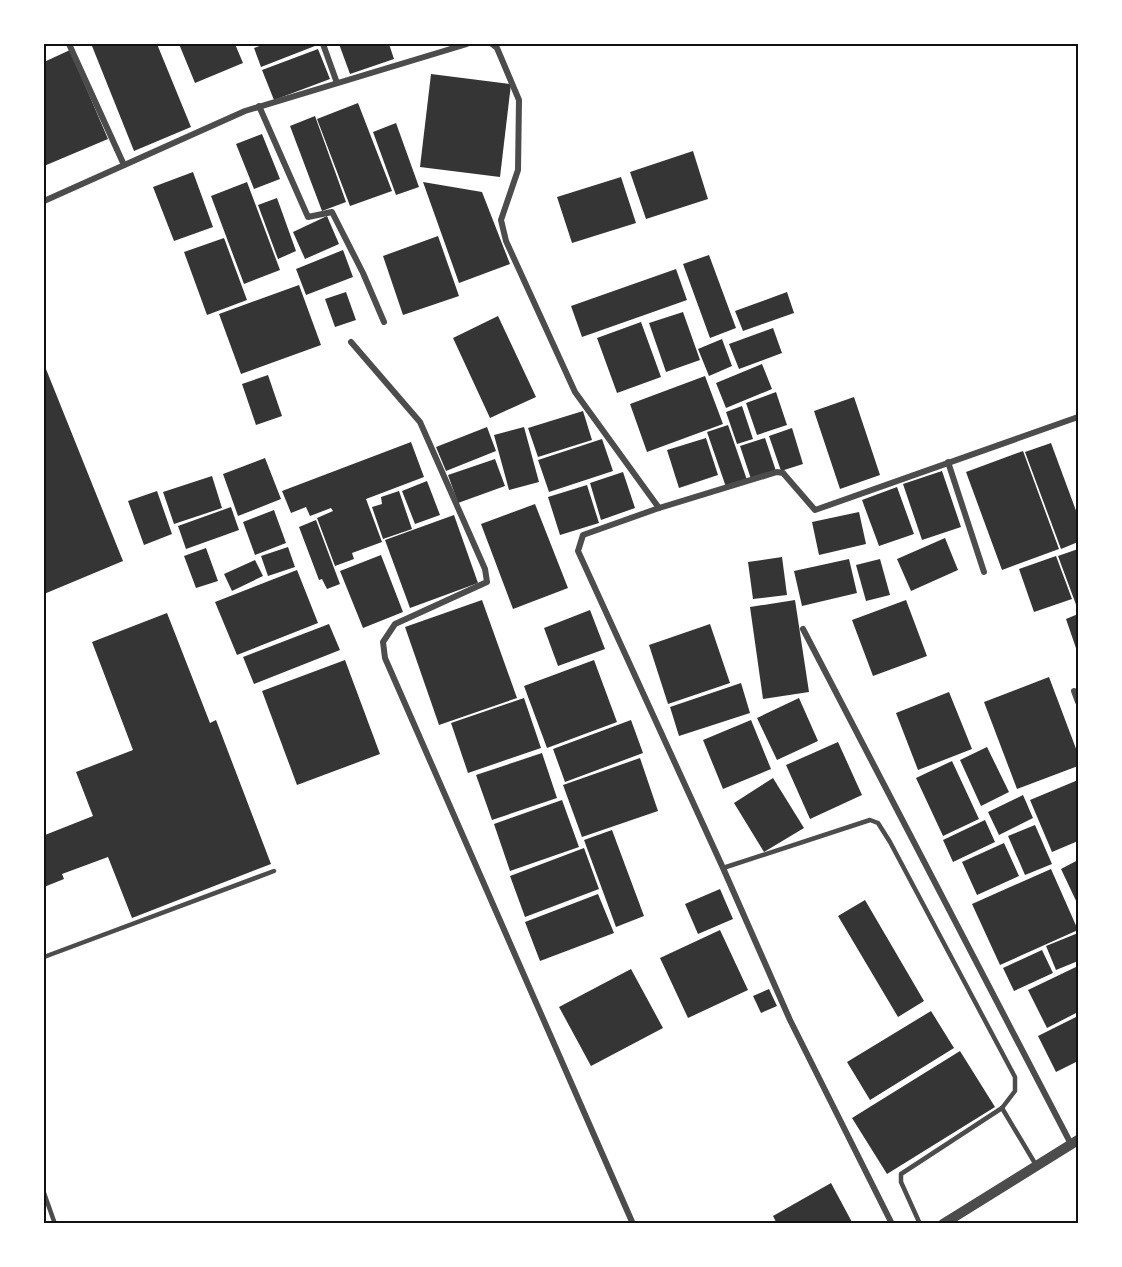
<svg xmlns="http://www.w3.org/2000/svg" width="1122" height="1267" font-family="'DM Sans',sans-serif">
<rect width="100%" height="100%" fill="#fff"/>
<g fill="#353535">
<polygon points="97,44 157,44 191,127 134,151 92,46"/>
<polygon points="179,44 235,44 243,63 195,83"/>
<polygon points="265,44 320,44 261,67 254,48"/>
<polygon points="339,44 389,44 394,59 350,74"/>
<polygon points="318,49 330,79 274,100 262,70"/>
<polygon points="70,50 108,139 44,166 44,62"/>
<polygon points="431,74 511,84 500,177 420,167"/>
<polygon points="358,103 392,191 350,206 317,119"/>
<polygon points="315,116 346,202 322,211 290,126"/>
<polygon points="396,123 419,187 396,195 373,132"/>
<polygon points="262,134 280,179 254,189 236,144"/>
<polygon points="693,151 708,199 646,219 630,172"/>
<polygon points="193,172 213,227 174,241 153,187"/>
<polygon points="621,177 636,223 572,243 557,197"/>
<polygon points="247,182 280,270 244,284 211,196"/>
<polygon points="423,182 482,192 510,264 459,283"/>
<polygon points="277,198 296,251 278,259 258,205"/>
<polygon points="327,216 339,244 305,259 293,232"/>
<polygon points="438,236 459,296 403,315 383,256"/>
<polygon points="224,238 247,300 207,315 184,252"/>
<polygon points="343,250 353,277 306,295 296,269"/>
<polygon points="709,255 736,328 710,338 683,264"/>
<polygon points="676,269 687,300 582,337 571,306"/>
<polygon points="299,285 321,345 241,374 219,314"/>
<polygon points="346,292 356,320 335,327 325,299"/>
<polygon points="787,292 794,313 743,331 735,311"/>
<polygon points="683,312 700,360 666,372 649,323"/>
<polygon points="498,316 536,397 490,418 453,338"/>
<polygon points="641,322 661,377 617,393 597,338"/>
<polygon points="773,328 782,353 739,369 729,344"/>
<polygon points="722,339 732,366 709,376 698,349"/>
<polygon points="44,364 123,561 44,594"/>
<polygon points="762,364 772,389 726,408 716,383"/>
<polygon points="268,375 282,416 256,425 242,384"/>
<polygon points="705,376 723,424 647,452 630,404"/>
<polygon points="776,392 787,425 757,435 746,403"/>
<polygon points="854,397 880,475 840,489 814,411"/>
<polygon points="742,406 753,439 737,444 726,412"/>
<polygon points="583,411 592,440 538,457 528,428"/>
<polygon points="728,425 747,480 726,487 707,432"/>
<polygon points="487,427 496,451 446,471 436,447"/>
<polygon points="524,427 539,482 509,490 494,435"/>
<polygon points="792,428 803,464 781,471 769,436"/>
<polygon points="706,438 718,475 679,488 667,450"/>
<polygon points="765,438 776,471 751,479 740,446"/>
<polygon points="602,439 613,471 549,492 538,460"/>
<polygon points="411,442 424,477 366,499 382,542 352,553 354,559 335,566 317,518 333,511 331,508 310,516 306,507 291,513 282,491"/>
<polygon points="1051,443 1078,516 1078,542 1061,549 1025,452"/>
<polygon points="1023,451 1059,549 1002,570 966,472"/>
<polygon points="265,458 281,499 238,516 223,474"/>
<polygon points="495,459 505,486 458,503 448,475"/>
<polygon points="942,471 961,527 922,540 903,484"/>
<polygon points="623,472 635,508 601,520 590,483"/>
<polygon points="212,476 222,508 174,524 163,492"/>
<polygon points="427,481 440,515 415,524 402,491"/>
<polygon points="587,485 599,523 560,535 548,497"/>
<polygon points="897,487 914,534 879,546 862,500"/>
<polygon points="157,491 172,534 144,545 128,501"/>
<polygon points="399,491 412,529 383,539 372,507 382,504 381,497"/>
<polygon points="535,504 568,588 513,609 481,524"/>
<polygon points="231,507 239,530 186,549 178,526"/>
<polygon points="274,510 286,543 255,555 243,522"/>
<polygon points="859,512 866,544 819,555 812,522"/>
<polygon points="454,515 478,583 410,608 385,540"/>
<polygon points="316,520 340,584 327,589 322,579 319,580 299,527"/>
<polygon points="945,538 958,570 911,591 897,559"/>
<polygon points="288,547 295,567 268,576 261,556"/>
<polygon points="206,548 218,581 196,588 184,556"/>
<polygon points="1078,549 1078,610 1058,556"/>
<polygon points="381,555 403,612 363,628 340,571"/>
<polygon points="1056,556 1072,599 1034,612 1019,569"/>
<polygon points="782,557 787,595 753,599 748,562"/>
<polygon points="849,559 857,593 802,606 794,571"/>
<polygon points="880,559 890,595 866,601 856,565"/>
<polygon points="255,560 263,576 232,591 224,574"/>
<polygon points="297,570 318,623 237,655 215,602"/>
<polygon points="482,600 517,698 439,725 405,627"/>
<polygon points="795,600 809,692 763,699 750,607"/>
<polygon points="906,600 927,656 873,676 852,620"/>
<polygon points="590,610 605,649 558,666 544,628"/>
<polygon points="167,613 210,723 216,720 271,864 132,918 108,857 62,874 64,879 44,887 44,830 45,835 93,816 76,772 133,750 92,642"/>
<polygon points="1078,614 1078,654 1066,619"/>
<polygon points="329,624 340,650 254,684 243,657"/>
<polygon points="710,624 730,683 668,704 649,645"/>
<polygon points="345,660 380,754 297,785 262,691"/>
<polygon points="594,660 617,722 547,748 524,686"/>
<polygon points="1049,677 1078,754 1078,766 1017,789 984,702"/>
<polygon points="741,683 750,713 679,736 670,707"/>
<polygon points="949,692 972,749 918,770 896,713"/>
<polygon points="524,698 541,748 468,773 451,723"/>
<polygon points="799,698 818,741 777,760 757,718"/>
<polygon points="631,720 643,753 565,782 553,749"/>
<polygon points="751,720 771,769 723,789 703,740"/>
<polygon points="838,742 862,795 810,819 786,765"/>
<polygon points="987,747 1009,792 981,806 960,760"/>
<polygon points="542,753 557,798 492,820 476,775"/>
<polygon points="640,758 658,811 582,837 563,785"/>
<polygon points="952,761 979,819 943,836 916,778"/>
<polygon points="773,778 804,828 764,852 734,803"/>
<polygon points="1078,780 1078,841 1052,852 1030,800"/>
<polygon points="1023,795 1033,818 999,835 988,812"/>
<polygon points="562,800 579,847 510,871 494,824"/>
<polygon points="985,820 995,842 953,862 943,840"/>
<polygon points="1035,825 1052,864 1025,875 1008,836"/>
<polygon points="612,830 644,916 616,927 584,840"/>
<polygon points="1004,843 1019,876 977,895 962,862"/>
<polygon points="584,848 599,889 525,917 510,876"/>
<polygon points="1078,860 1078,905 1061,869"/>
<polygon points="1051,869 1078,930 1000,965 972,904"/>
<polygon points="720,889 733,919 698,934 685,904"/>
<polygon points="598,894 614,933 540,961 525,922"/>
<polygon points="865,900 924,1001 898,1017 838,916"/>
<polygon points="720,930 748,990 688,1018 660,958"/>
<polygon points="1078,933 1078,961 1056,970 1046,946"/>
<polygon points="1042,950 1053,973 1014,991 1003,968"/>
<polygon points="1078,966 1078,1012 1047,1028 1028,990"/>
<polygon points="631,969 663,1028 591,1066 559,1007"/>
<polygon points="769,989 777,1006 761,1013 753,996"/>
<polygon points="931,1011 954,1048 870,1100 847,1062"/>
<polygon points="1078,1016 1078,1061 1056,1072 1038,1036"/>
<polygon points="960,1051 995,1107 887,1174 852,1118"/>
<polygon points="831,1183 853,1224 777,1224 773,1216"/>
</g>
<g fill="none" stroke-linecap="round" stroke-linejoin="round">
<g stroke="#4c4c4c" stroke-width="4.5">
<polyline points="723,868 870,820 878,823 890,842 1015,1077 1015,1091 1002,1108 901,1174 901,1182 920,1224"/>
<polyline points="44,957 274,871"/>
<polyline points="1002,1108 1036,1165"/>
<polyline points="44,1193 55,1224"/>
</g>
<g stroke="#4c4c4c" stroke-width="6">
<polyline points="69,44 124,165"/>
<polyline points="323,44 337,83"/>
<polyline points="492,44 497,48 519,100 518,170 501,220 506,241 575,392 659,508"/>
<polyline points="259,106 308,217 332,212 363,273 384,322"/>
<polyline points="44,201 245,111 467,44"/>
<polyline points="351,342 420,422 485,569 487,582 395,624 383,642 385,658 633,1224"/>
<polyline points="948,462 984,572"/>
<polyline points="803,629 1071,1144"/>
<polyline points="1074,691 1078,702"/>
<polyline points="892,1224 790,1020 723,868 578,551 583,535 659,508 777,472 783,473 815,510 1078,417"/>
</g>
<polyline stroke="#4c4c4c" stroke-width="10" points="943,1224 1078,1140"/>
</g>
<rect width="1122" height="1267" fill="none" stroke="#ffffff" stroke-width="90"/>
<rect x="45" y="45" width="1032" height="1177" fill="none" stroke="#111" stroke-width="2"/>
</svg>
